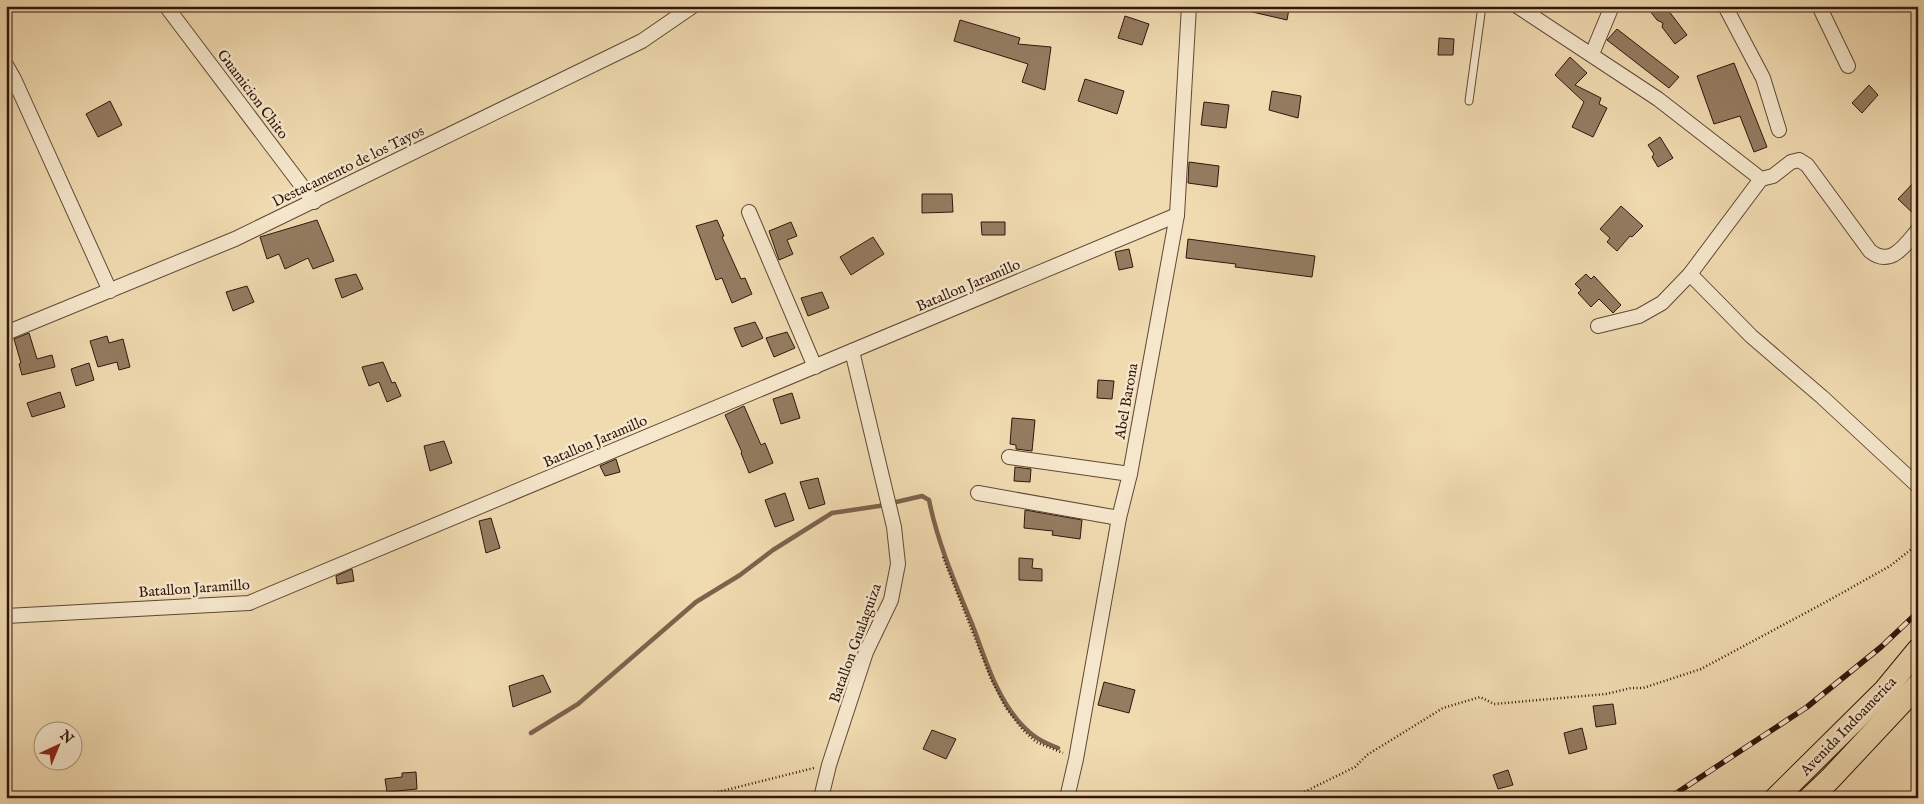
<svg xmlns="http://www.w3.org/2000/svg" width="1924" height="804" font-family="'IM FELL English',serif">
<rect width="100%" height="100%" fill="#f0dab0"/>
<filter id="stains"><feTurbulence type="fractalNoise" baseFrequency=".004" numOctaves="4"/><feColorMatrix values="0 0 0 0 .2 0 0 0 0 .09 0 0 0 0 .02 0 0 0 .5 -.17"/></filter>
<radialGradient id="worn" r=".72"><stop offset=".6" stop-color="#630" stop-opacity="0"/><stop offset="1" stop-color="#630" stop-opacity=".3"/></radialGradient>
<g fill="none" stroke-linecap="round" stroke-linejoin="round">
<path stroke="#7d634d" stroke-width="4.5" d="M531,733L578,704L696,602L740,575L773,550L832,513L879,506L922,496L929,500C938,545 957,587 974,629C986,661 997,698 1021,724C1033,737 1042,742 1058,748"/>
</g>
<g fill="#947c61" stroke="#31160c">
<polygon points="1249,6 1277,6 1289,9 1287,20 1248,11"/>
<polygon points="1646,6 1665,6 1687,35 1675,44 1662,27 1663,23 1657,20"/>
<polygon points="1125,16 1149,24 1142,45 1118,38"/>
<polygon points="960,20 1020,38 1018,44 1051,47 1045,90 1022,82 1028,64 954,41"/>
<polygon points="1617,29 1679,77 1669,88 1607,40"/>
<polygon points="1439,38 1454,39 1453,55 1438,55"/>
<polygon points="1570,57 1587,73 1575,85 1601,98 1599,104 1607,108 1593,137 1572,127 1584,102 1555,75"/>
<polygon points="1734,63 1767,147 1754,152 1740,116 1714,124 1697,76"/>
<polygon points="1085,79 1124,91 1117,114 1078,101"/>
<polygon points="1869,85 1878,95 1862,113 1852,103"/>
<polygon points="1272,91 1301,96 1298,118 1269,110"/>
<polygon points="110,101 122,125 98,137 86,114"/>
<polygon points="1204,102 1229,105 1226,128 1201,125"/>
<polygon points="1660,137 1673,158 1658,167 1652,157 1654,154 1648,145"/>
<polygon points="1189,162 1219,166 1217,187 1188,183"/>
<polygon points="1918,178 1918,218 1898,199"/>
<polygon points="922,194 952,194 953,212 922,213"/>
<polygon points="1621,206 1643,226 1632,237 1630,236 1617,251 1607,242 1610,238 1600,229"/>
<polygon points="317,220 334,261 313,269 308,258 285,269 279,254 267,259 260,237"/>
<polygon points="717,220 724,236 722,237 741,279 745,278 752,294 732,303 722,278 716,280 696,226"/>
<polygon points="791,222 797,236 787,240 793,254 779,260 769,231"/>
<polygon points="981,222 1005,222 1005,235 982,235"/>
<polygon points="873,237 884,254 851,275 840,257"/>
<polygon points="1188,239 1315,256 1312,277 1235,267 1236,264 1186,258"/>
<polygon points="1129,249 1133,267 1119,270 1115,252"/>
<polygon points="356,274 363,289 342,298 335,279"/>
<polygon points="1586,274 1591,279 1594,276 1621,305 1613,313 1599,299 1591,307 1578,293 1581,290 1575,284"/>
<polygon points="247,286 254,302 233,311 226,292"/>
<polygon points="822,292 829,308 808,316 801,298"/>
<polygon points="755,322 763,338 742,347 734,328"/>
<polygon points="787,332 795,348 774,357 766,338"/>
<polygon points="29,333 37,359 52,355 55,367 22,375 19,364 21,363 14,339"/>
<polygon points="107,336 109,343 123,339 130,367 119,370 117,362 98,367 90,341"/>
<polygon points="383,362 392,383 395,382 401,396 387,402 379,382 369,386 362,367"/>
<polygon points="89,363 94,380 76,386 71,369"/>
<polygon points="1098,380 1114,381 1112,399 1097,398"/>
<polygon points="60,392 65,407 32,417 27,403"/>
<polygon points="792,393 800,418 781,424 773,399"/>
<polygon points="744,406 761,445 765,443 773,463 749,473 741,453 742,452 725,415"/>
<polygon points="1012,418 1035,420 1032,451 1016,449 1016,445 1010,444"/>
<polygon points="444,441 452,463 430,471 424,446"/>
<polygon points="616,459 620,472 605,476 600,466"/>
<polygon points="1015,467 1031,469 1030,482 1014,481"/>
<polygon points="818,478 825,504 809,509 800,482"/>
<polygon points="785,493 794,520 775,527 765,500"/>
<polygon points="1025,510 1082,520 1080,539 1052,535 1053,531 1024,528"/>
<polygon points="491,518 500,548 486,553 479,521"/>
<polygon points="1019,558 1033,559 1032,568 1042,569 1042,581 1019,580"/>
<polygon points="352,569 354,581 337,584 336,576"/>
<polygon points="543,675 551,692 513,707 509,686"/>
<polygon points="1104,682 1135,690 1129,713 1098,705"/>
<polygon points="1613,704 1616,724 1596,727 1593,706"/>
<polygon points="1582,728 1587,749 1569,754 1564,733"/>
<polygon points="932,730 956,739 946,759 923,749"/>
<polygon points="1508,770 1513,785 1498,789 1493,775"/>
<polygon points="416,772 417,789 387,792 385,779 402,777 402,773"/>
</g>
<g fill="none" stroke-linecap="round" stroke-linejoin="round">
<defs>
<polyline id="service" points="1469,101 1482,6"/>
<g id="minor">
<polyline points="166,6 314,202"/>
<path d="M1517,6L1658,99L1761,179L1773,176L1791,162L1799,160L1807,165L1870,251C1891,268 1905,245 1918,230"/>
<polyline points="1725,6 1763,78 1779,130"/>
<polyline points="1819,6 1848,66"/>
<polyline points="1592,54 1612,6"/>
<polyline points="6,65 14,79 110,291"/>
<polyline points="749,212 815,367"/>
<polyline points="1690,274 1751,336 1822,397 1918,486"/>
<polyline points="1598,326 1639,316 1662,303 1690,274 1761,179"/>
<polyline points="6,333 235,239 642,41 693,6"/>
<polyline points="1009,457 1130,474"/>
<polyline points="978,493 1119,518"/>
<polyline points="6,616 249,603 1177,215"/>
<polyline points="821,798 829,765 866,652 891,600 898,564 894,527 852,351"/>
<polyline points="1067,798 1076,759 1119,518 1130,474 1177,215 1189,6"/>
</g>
<g id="primary">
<polyline points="1776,798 1885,690 1918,650"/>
<polyline points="1810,798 1830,779 1918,685"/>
</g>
</defs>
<use href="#service" stroke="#614735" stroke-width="9"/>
<use href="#minor" stroke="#614735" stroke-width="16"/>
<use href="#primary" stroke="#31160c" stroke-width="24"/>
<g stroke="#31160c" stroke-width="2.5" stroke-dasharray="1 2.5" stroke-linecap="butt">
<polyline points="943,557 991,679 1006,708 1023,730 1036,742 1063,753"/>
<polyline points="694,798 814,768"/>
<polyline points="1292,798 1355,767 1367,755 1443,708 1480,697 1494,704 1606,694 1631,688 1643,688 1701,669 1824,603 1890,566 1918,544"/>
</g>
<use href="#service" stroke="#f5e7cc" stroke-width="7"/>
<use href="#minor" stroke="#f5e7cc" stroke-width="14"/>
<use href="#primary" stroke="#f0dab0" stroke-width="22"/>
<defs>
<polyline id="rail" points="1669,798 1807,707 1881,647 1918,612"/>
</defs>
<use href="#rail" stroke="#31160c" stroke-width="5.5"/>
<use href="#rail" stroke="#f5e7cc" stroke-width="4" stroke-dasharray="11" stroke-linecap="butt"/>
</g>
<g text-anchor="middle" stroke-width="5" stroke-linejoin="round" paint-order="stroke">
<g font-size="15" fill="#31160c" stroke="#f5e7cc">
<text transform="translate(253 94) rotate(53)" y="5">Guamicion Chito</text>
<text transform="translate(348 166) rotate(-26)" y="5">Destacamento de los Tayos</text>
<text transform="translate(968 285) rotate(-23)" y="5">Batallon Jaramillo</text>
<text transform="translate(1126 401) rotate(-80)" y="5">Abel Barona</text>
<text transform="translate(595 441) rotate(-23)" y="5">Batallon Jaramillo</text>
<text transform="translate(194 588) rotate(-4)" y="5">Batallon Jaramillo</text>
<text transform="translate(855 643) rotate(-70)" y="5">Batallon Gualaguiza</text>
<text transform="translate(1848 726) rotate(-46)" y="5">Avenida Indoamerica</text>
</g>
</g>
<rect width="1924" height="804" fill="none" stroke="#f0dab0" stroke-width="25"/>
<rect x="8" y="8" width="1909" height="789" fill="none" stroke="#31160c" stroke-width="2.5"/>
<rect x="12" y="12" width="1899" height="779" fill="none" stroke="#31160c"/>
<g transform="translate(58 746) rotate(44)"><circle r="24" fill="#f5e7cc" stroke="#a7937f"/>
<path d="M0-4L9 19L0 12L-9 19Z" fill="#8f2418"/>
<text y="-8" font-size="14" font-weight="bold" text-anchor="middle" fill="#31160c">N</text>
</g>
<rect width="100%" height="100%" filter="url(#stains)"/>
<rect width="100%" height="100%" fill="url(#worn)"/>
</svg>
